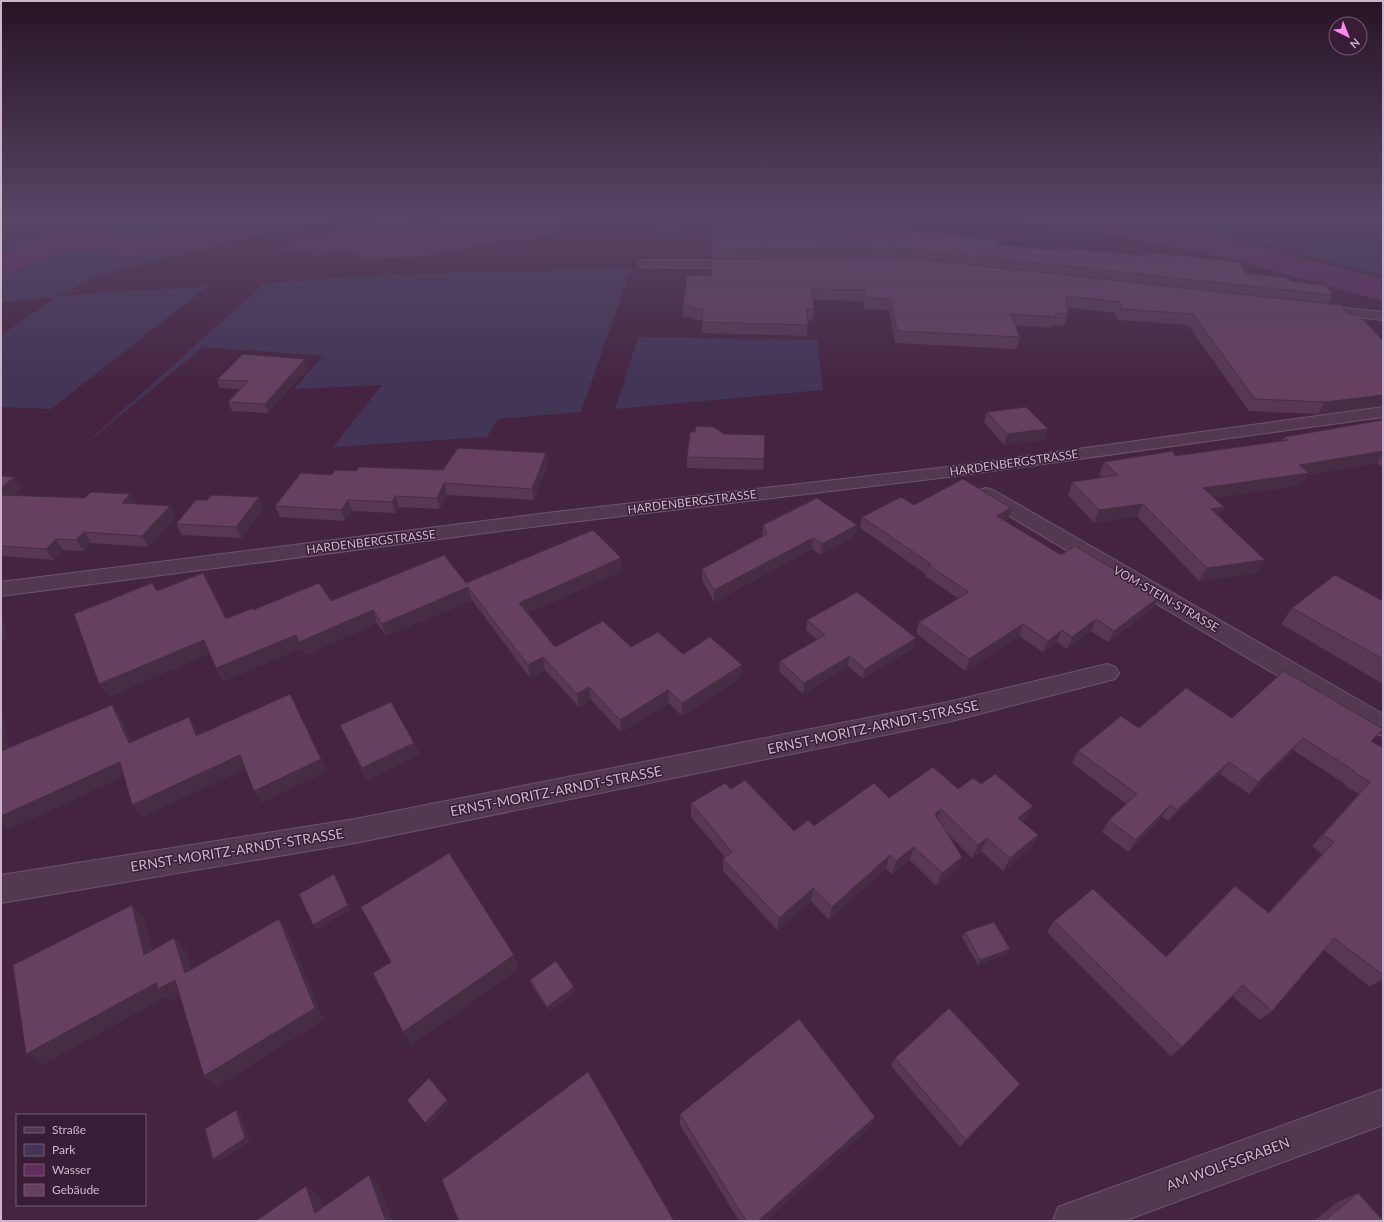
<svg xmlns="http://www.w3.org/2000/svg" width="1384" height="1222" font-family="Lato,sans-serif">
<rect width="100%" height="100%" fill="#452441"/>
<g fill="#433556">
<polygon points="1,215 373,215 286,228 96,276 59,296 208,286 51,409 1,407 1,335 57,297 1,302"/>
<polygon points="1103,215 1383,215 1383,275 1280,248"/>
<polygon points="631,268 581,412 498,419 487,437 333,447 382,385 294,389 323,356 203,347 76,452 265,283 392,274"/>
<polygon points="638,337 817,340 823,390 615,409"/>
</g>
<g fill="#622d5c">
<path d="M457,215H559L562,224C551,234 527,246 512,239L428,256L361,259L351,251L316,256L300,251L280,250L287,243L376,220L409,217L416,224L454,218Z"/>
<path d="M661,220H674L681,224C675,232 660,232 652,226L654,222Z"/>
</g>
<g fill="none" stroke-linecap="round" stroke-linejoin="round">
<g fill="#622d5c" fill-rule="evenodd">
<polygon points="257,215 300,215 296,222 266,234 189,253 121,257 100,250 74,248 13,271 1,274 1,252 71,228 105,231 124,237 189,233 245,220"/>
<polygon points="1015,215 1096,215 1113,218 1230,239 1383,279 1383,301 1226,258 1113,236 1030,224 1019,222"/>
</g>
<defs>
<g id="minor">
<polygon points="645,260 741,260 745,261 747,264 745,267 741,268 641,267 639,264 641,261"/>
<polygon points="1317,305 1383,312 1383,320 1312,312 1310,309 1312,306"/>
<polygon points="1383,407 1383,417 948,477 555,524 1,596 1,582 555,512 948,467"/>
<polygon points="986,488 993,490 1383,714 1383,736 1374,733 979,498 977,494 979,490"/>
<polygon points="1107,664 1115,667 1119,673 1115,679 948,722 355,843 1,903 1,875 355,819 948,702"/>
<polygon points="1383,1089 1383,1125 1124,1221 1053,1221 1058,1207 1072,1202"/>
</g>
</defs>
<use href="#minor" stroke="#6e546b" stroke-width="2"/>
<use href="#minor" fill="#543850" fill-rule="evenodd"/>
</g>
<g fill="#573753">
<polygon points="713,226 857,230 998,245 1064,251 1065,248 1143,256 1144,252 1245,273 1290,281 1333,295 1328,304 1348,314 1383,341 1383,406 1318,414 1249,411 1188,325 1118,320 1115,313 1067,307 1068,314 1064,326 1053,325 1051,328 1015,325 1020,337 1016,349 895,343 889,310 864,309 863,301 813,300 814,309 812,321 808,320 808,325 807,336 702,333 702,321 693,319 693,317 683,317 683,306 711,276 1056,274 898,257 712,258"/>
<polygon points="308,368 268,413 232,411 228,402 241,389 220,388 217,380"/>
<polygon points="987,412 1044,440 1004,445 984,422"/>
<polygon points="1383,420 1383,467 1377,463 1308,475 1301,485 1214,498 1224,507 1219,516 1257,573 1199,581 1137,516 1094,523 1068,495 1072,482 1103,478 1099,474 1104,462 1175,456 1281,441 1284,437"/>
<polygon points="724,434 764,459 763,470 687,468 687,457"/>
<polygon points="546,453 548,464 534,500 447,495 440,509 399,507 395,513 352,511 345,521 280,517 275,506 331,475 356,471 443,470"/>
<polygon points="1,476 14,477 21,488 12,496 170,506 176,517 148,547 91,543 84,551 63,550 54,560 1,556"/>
<polygon points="914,505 1011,508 1008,519 1005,521 1061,555 1159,597 1153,608 1108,642 1091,631 1067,649 1057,642 1043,652 1019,636 965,671 916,633 919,622 958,598 925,576 926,574 860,528 862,517"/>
<polygon points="264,508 241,538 182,535 176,524"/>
<polygon points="763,525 855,536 820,555 812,549 714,602 702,580 702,569 762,537"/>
<polygon points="622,571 528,613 555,647 631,647 683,654 742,665 741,677 682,716 669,703 621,732 591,700 579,707 545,670 530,678 472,600 386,636 377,623 305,655 302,648 223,681 216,668 209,653 109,697 99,684 157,591 203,573 226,618 253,610 331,601 466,583"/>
<polygon points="1383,601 1383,684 1281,624 1292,608"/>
<polygon points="807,620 913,648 863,679 848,666 803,694 779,671 780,661 817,640 806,630"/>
<polygon points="1232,718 1371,741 1383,748 1383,978 1370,987 1324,950 1272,1011 1260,1020 1232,996 1182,1047 1171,1056 1047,932 1054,921 1166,957 1268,913 1322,854 1312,846 1359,794 1344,785 1345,784 1293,750 1249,794 1220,774 1168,821 1162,817 1128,852 1102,832 1109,820 1126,804 1072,763 1078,751 1139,728"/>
<polygon points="340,725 414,743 419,754 367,780"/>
<polygon points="981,784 1033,806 1026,819 1023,822 1038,835 1031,848 1003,871 981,851 972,858 947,833 962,857 956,870 936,886 910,860 892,874 886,868 829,920 811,901 777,930 723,871 723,859 725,857 691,817 691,803 731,789 794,831 814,826 889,798 958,789"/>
<polygon points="965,932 1007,954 978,965 962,937"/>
<polygon points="530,980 574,987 575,992 549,1011 531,984"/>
<polygon points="895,1058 1020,1084 1013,1092 960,1147 891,1066"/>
<polygon points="680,1114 875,1117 869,1128 765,1221 739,1221 680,1125"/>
<polygon points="1358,1193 1383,1221 1314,1221 1338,1202"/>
</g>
<g fill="#472d44">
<polygon points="1056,313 1053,325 1051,328 1055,317"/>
<polygon points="305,359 308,368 268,413 265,404"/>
<polygon points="1383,395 1383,406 1318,414 1325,402"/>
<polygon points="1048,429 1044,440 1004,445 1007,434"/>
<polygon points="1383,451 1383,454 1377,463 1308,475 1301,485 1197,501 1203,488 1299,465"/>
<polygon points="546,453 548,464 534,500 532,489"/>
<polygon points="14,477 21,488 1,506 1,488"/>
<polygon points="444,483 447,495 440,509 437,498"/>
<polygon points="130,494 136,505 122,503"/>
<polygon points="395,496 399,507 395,513 392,502"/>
<polygon points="259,497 264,508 241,538 236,527"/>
<polygon points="348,500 352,511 345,521 341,510"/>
<polygon points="1143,504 1137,516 1094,523 1099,510"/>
<polygon points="170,506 176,517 148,547 142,536"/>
<polygon points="1224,507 1217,519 1211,509"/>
<polygon points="1011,508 1008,519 994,527 997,516"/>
<polygon points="857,525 855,536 820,555 822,544"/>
<polygon points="84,532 91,543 84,551 76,540"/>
<polygon points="813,538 812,549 714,602 714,590"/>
<polygon points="56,539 63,550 54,560 46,549"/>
<polygon points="621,558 622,571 522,616 519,603"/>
<polygon points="1265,560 1257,573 1199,581 1207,568"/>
<polygon points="468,587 472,600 386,636 382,624"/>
<polygon points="1159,597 1153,608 1108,642 1114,631"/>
<polygon points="373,610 377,623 305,655 299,642"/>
<polygon points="1,614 8,639 1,642"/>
<polygon points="1096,619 1091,631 1067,649 1072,637"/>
<polygon points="1023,624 1019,636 965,671 969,659"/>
<polygon points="1062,630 1057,642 1043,652 1048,641"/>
<polygon points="296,635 302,648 223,681 216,668"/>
<polygon points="916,638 913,648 863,679 865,669"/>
<polygon points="204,640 211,653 109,697 99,684"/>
<polygon points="850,656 848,666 803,694 804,683"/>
<polygon points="543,657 545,670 530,678 528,665"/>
<polygon points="742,665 741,677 682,716 682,703"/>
<polygon points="589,687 591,700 579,707 577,694"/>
<polygon points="668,690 669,703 621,732 620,720"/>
<polygon points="290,694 328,771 262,803 254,791"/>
<polygon points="112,705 121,717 138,756 129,743"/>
<polygon points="1,713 3,715 12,764 1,752"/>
<polygon points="189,717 197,730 204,748 196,736"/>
<polygon points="1303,738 1293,750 1249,794 1258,782"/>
<polygon points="414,743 419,754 367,780 362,768"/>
<polygon points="240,755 248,768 142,817 132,805"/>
<polygon points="120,762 130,774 8,830 1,824 1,816"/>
<polygon points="1229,762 1220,774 1168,821 1177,810"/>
<polygon points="1170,805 1162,817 1128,852 1136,840"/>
<polygon points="1033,806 1026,819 1011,831 1018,818"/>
<polygon points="941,809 936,822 935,814"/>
<polygon points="1038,835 1031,848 1003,871 1010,858"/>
<polygon points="987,838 981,851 972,858 978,845"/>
<polygon points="914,847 910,860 892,874 896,861"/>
<polygon points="890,855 886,868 829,920 832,907"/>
<polygon points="962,857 956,870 936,886 942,873"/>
<polygon points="334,874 351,910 316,930 313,925"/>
<polygon points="813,888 811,901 777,930 779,918"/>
<polygon points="132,905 144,918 157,967 144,955"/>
<polygon points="279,919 288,932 324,1020 217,1087 204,1076"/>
<polygon points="174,938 186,950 197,985 185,973"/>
<polygon points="1010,949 1007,954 978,965 980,960"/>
<polygon points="514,955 519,969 412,1045 403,1032"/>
<polygon points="175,980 188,992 170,1001 166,997 42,1065 26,1054 156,983"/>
<polygon points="574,987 575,992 549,1011 547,1007"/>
<polygon points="1020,1084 1013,1092 960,1147 966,1140"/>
<polygon points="447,1100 450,1104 428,1127 425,1123"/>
<polygon points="236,1110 241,1114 250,1142 218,1162 213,1159"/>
<polygon points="875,1117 869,1128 765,1221 758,1221"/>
<polygon points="369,1175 379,1185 393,1221 386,1221"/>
<polygon points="306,1186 319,1196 327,1221 315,1213"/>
</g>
<g fill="#654061" stroke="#472d44">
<polygon points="713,226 856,227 857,230 898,230 999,240 998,245 1065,251 1065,248 1145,256 1144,252 1240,262 1245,273 1289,278 1290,281 1326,285 1333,295 900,248 712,249"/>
<polygon points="900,257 1341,305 1348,314 1359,315 1383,341 1383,395 1325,402 1255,399 1193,314 1122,309 1119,302 1066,296 1068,314 1056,313 1055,317 1011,314 1020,337 897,331 891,299 866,298 865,290 812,289 814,309 807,309 808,325 702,322 703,310 693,308 693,306 683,306 687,275 711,276 712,259"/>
<polygon points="243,354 305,359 265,404 228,402 248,381 217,380"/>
<polygon points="1026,407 1048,429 1007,434 987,412"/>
<polygon points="1383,420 1383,451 1299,465 1309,473 1203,488 1224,507 1211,509 1265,560 1207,568 1143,504 1099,510 1072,482 1118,475 1104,462 1173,451 1175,456 1288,440 1284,437"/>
<polygon points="696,426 714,427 724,434 765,435 764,459 687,457 690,432 695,432"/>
<polygon points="458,448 546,453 532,489 444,483 437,498 395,496 392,502 348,500 341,510 275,506 301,473 331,475 335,470 356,471 359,467 443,470"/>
<polygon points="1,476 14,477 1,488"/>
<polygon points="963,479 1011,508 997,516 1061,555 1075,546 1159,597 1114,631 1096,619 1072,637 1062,630 1048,641 1023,624 969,659 919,622 969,592 928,565 931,564 862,517 901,497 914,505"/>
<polygon points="91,492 130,494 122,503 170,506 142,536 84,532 76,540 56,539 46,549 1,546 1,495 85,498"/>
<polygon points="211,495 259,497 236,527 176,524 196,500 207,500"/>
<polygon points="817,498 857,525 822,544 813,538 714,590 702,569 767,534 763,525"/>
<polygon points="593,530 621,558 519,603 555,647 603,621 631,647 658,632 683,654 710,637 742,665 682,703 668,690 620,720 589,687 577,694 543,657 528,665 468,587 382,624 373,610 299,642 296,635 216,668 204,640 99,684 74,614 152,583 157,591 203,573 226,619 253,608 253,610 319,583 331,601 444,555 466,583"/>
<polygon points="1335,575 1383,601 1383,659 1292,608"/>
<polygon points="857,592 916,638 865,669 850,656 804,683 780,661 825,635 807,620"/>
<polygon points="1,626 3,633 1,634"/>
<polygon points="1284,671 1383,729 1371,741 1383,748 1383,975 1334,938 1272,1011 1243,985 1182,1047 1054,921 1093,889 1166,957 1235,886 1269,913 1334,842 1323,835 1370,782 1355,773 1356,772 1303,738 1258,782 1229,762 1177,810 1170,805 1136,840 1109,820 1137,794 1078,751 1121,716 1139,728 1186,688 1232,718"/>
<polygon points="290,694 321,759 254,791 240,755 132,805 120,762 1,816 1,751 112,705 129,743 189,717 196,736"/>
<polygon points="391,702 414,743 362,768 340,725"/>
<polygon points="933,767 958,789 973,778 981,784 995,774 1033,806 1018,818 1038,835 1010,858 987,838 978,845 941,809 935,814 962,857 942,873 914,847 896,861 890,855 832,907 813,888 779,918 723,859 732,852 691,803 725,783 731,789 745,780 794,831 808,820 814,826 874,783 889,798"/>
<polygon points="449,853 514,955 403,1032 373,973 391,962 361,907"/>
<polygon points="334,874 348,905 313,925 299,894"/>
<polygon points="132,905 144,955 174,938 185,973 279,919 315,1008 204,1076 175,980 158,989 156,983 26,1054 13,965"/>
<polygon points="994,922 1010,949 980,960 965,932"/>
<polygon points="556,961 574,987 547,1007 530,980"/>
<polygon points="949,1008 1020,1084 966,1140 895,1058"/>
<polygon points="799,1019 875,1117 758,1221 746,1221 680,1114"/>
<polygon points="588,1072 674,1221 459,1221 442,1180"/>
<polygon points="429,1078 447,1100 425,1123 407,1100"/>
<polygon points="236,1110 245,1138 213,1159 205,1129"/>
<polygon points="369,1175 386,1221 256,1221 306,1186 315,1213"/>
<polygon points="1358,1193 1383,1221 1324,1221"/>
</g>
<linearGradient id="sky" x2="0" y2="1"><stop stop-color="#261424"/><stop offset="0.56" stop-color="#564565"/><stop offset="1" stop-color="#564565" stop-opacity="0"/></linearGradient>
<rect width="1384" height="386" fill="url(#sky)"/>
<g text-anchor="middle" stroke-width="3" stroke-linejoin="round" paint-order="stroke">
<g font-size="12" fill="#ceb6ca" stroke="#391d36">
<text transform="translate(1014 463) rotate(-8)" y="4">HARDENBERGSTRASSE</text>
<text transform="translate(692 502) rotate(-7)" y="4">HARDENBERGSTRASSE</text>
<text transform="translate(371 542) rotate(-7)" y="4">HARDENBERGSTRASSE</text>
<text transform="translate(1166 599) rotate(30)" y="4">VOM-STEIN-STRASSE</text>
</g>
<g font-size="14" fill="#ceb6ca" stroke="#391d36">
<text transform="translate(873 727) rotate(-12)" y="5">ERNST-MORITZ-ARNDT-STRASSE</text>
<text transform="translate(556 791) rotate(-11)" y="5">ERNST-MORITZ-ARNDT-STRASSE</text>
<text transform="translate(237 850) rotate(-9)" y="5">ERNST-MORITZ-ARNDT-STRASSE</text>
<text transform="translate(1228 1164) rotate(-20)" y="5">AM WOLFSGRABEN</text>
</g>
</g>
<rect width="1384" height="1222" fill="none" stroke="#ceb6ca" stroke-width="4"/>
<rect x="16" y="1114" width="130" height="92" fill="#391d36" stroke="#755a71"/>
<rect x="24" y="1127" width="20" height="6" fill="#543850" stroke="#755a71"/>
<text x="52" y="1134" font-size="12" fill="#ceb6ca">Straße</text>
<rect x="24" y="1144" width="20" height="12" fill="#433556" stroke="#755a71"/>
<text x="52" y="1154" font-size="12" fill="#ceb6ca">Park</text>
<rect x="24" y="1164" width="20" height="12" fill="#622d5c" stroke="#755a71"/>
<text x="52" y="1174" font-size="12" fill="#ceb6ca">Wasser</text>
<rect x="24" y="1184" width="20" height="12" fill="#654061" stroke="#755a71"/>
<text x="52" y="1194" font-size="12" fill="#ceb6ca">Gebäude</text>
<g transform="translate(1348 36) rotate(137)"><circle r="19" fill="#391d36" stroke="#755a71"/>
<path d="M0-3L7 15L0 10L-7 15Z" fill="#ff89ed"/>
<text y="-6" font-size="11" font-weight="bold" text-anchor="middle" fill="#ceb6ca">N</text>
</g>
</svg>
